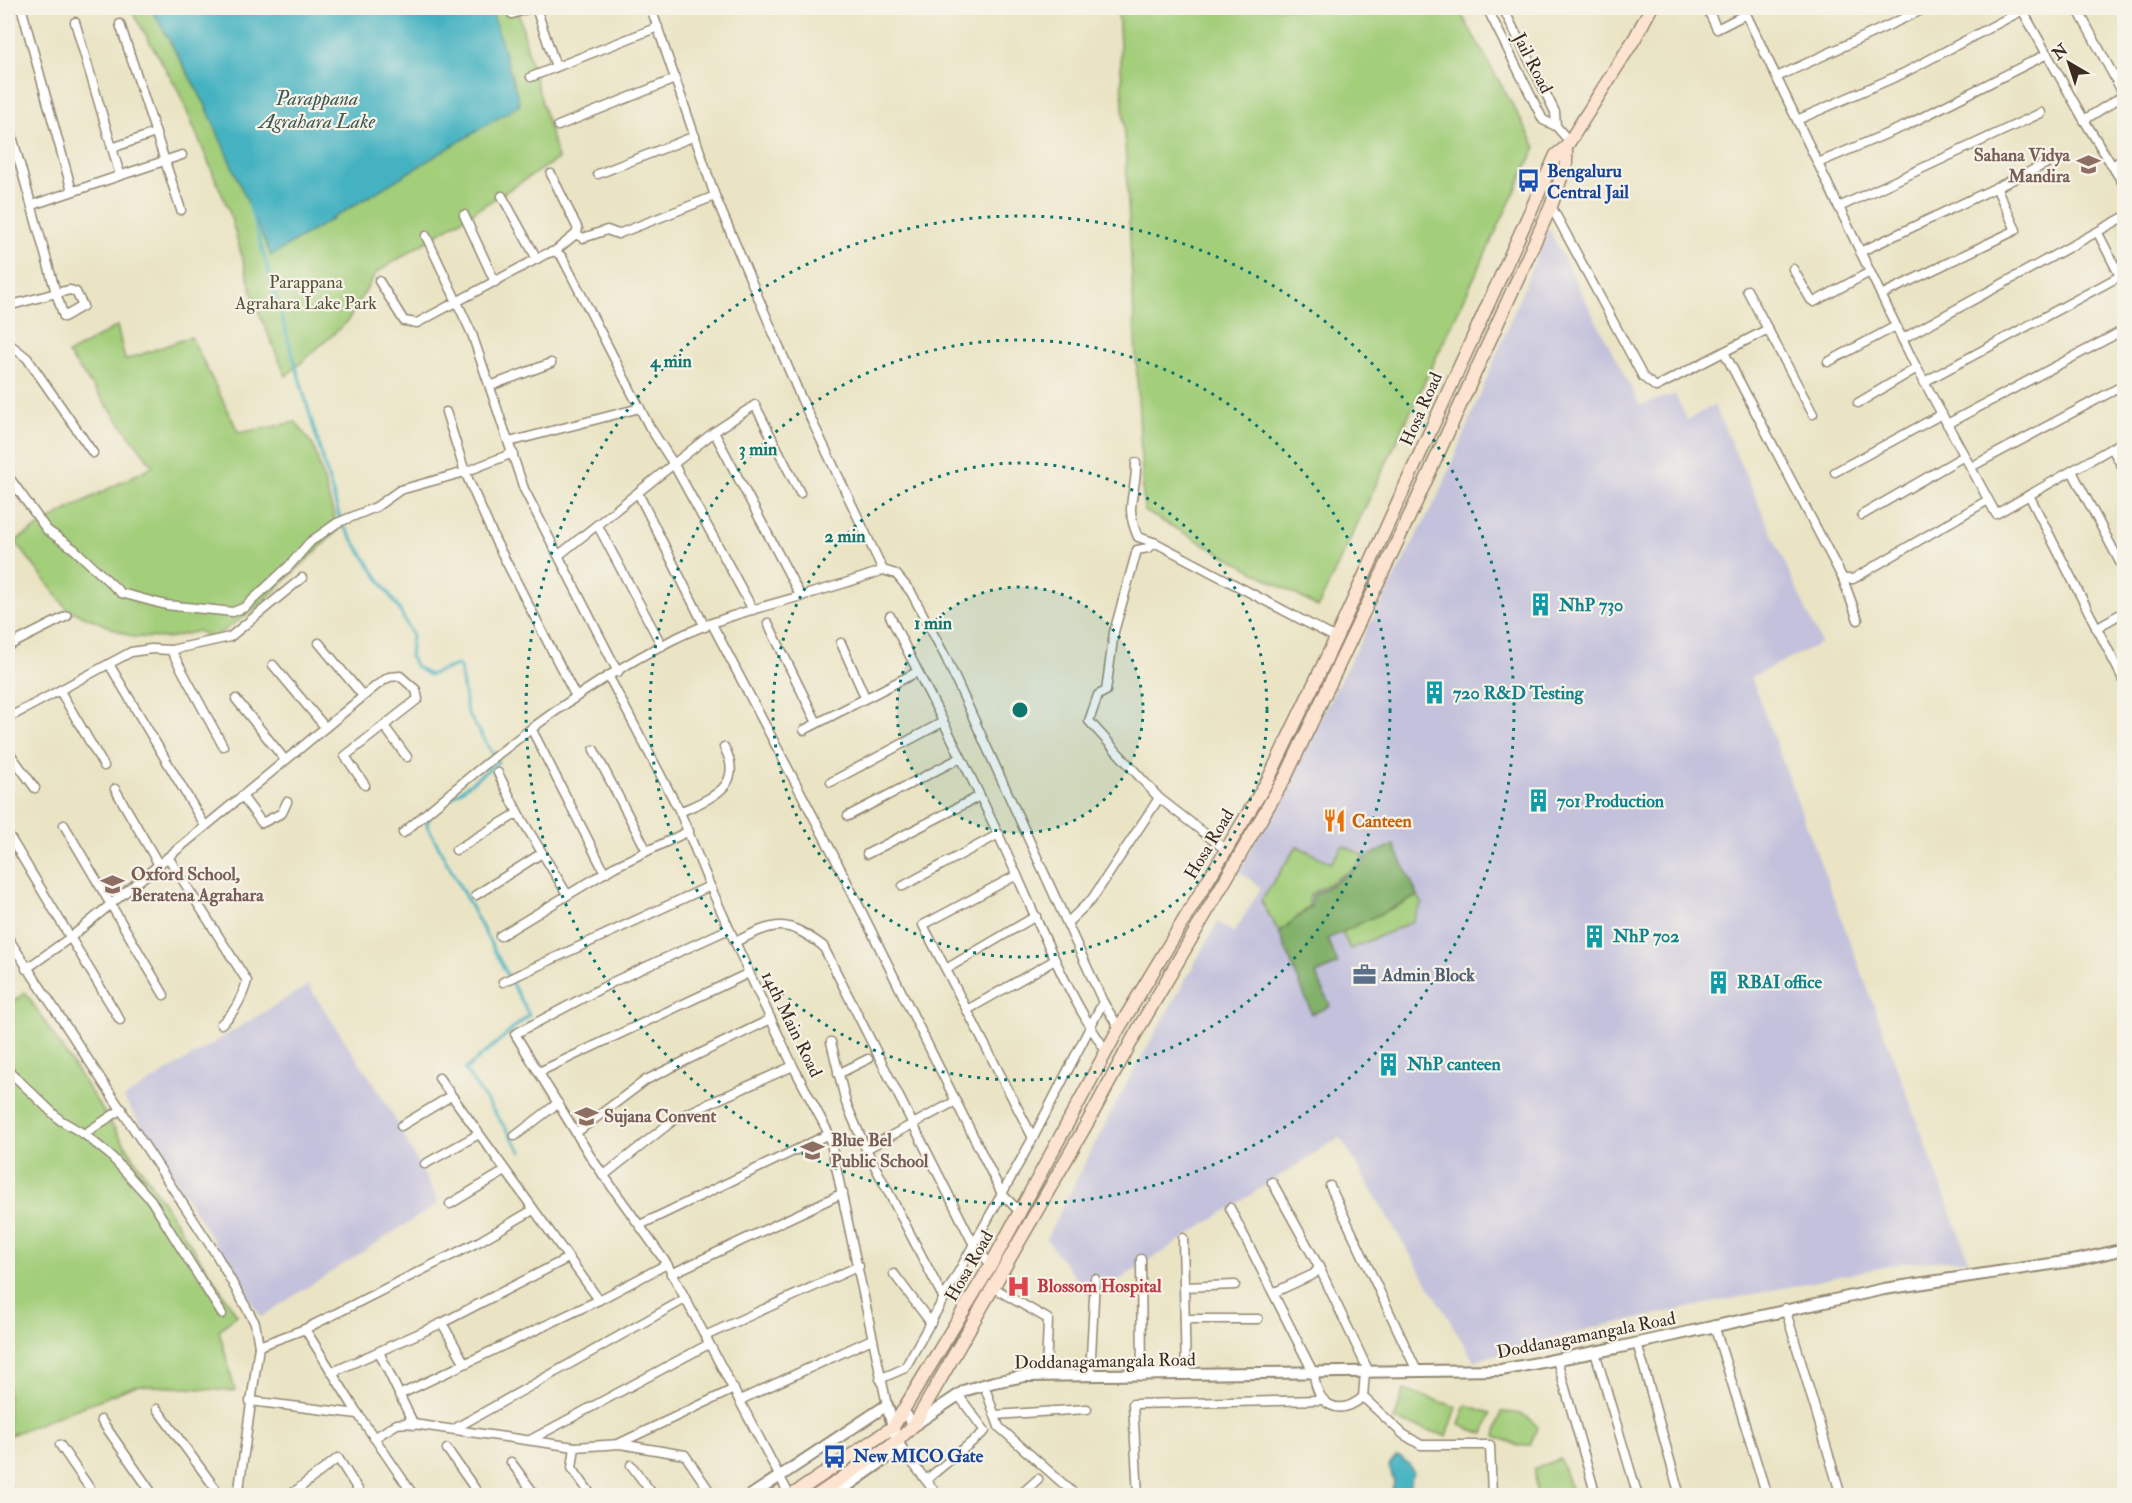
<svg xmlns="http://www.w3.org/2000/svg" width="2132" height="1503" font-family="'IM FELL Double Pica',serif">
<rect width="100%" height="100%" fill="#f7f3e8"/>
<filter id="ink" filterUnits="userSpaceOnUse"><feTurbulence type="fractalNoise" baseFrequency=".0167" numOctaves="2"/><feDisplacementMap in="SourceGraphic" scale="12" xChannelSelector="R" yChannelSelector="G"/><feConvolveMatrix kernelMatrix="1 2 1 2 8 2 1 2 1" color-interpolation-filters="sRGB"/></filter>
<filter id="wash" filterUnits="userSpaceOnUse"><feTurbulence type="fractalNoise" baseFrequency=".008" numOctaves="4" result="noise"/><feDisplacementMap in="SourceGraphic" scale="24" xChannelSelector="R" yChannelSelector="G"/><feGaussianBlur stdDeviation="1.35" result="paint"/><feColorMatrix in="noise" values="0 0 0 0 0 0 0 0 0 0 0 0 0 0 0 0 0 1.4 0 .05"/><feComposite in="paint" operator="in"/></filter>
<g filter="url(#wash)">
<rect width="100%" height="100%" fill="#eae4c5"/>
<g fill="#c3c1db">
<polygon points="1548,228 1640,405 1675,394 1687,420 1714,405 1821,643 1751,677 1969,1260 1907,1262 1593,1328 1474,1361 1340,1137 1091,1298 1046,1239 1118,1099 1218,922 1234,933 1261,888 1239,871 1442,488"/>
<polygon points="308,985 387,1104 439,1203 261,1317 124,1098"/>
</g>
<g fill="#a3ce7a" stroke="#6f7c4c" stroke-width="1.5">
<polygon points="130,8 151,8 205,104 512,108 519,105 491,8 518,8 529,57 558,159 376,273 347,322 286,376 256,306 229,211 177,88"/>
<polygon points="1118,8 1458,8 1536,147 1318,607 1144,511"/>
<polygon points="117,326 125,360 191,337 239,433 296,422 314,447 338,530 253,611 211,639 198,631 169,638 133,637 67,609 15,541 65,511 153,466 68,354"/>
<polygon points="1297,846 1331,863 1343,846 1364,855 1356,867 1310,895 1309,907 1279,932 1261,901"/>
<polygon points="1418,896 1422,903 1412,922 1350,949 1342,932"/>
<polygon points="25,992 237,1315 219,1330 235,1391 137,1385 8,1436 8,1006"/>
<polygon points="1404,1390 1457,1407 1447,1436 1394,1420"/>
<polygon points="1466,1405 1491,1413 1484,1434 1459,1425"/>
<path d="M1501,1412C1518,1413 1529,1413 1537,1428L1530,1445L1518,1446L1496,1436Z"/>
<polygon points="1560,1459 1573,1495 1536,1495 1535,1468"/>
</g>
<polygon fill="#82b16a" stroke="#5e6e44" stroke-width="1.5" points="1394,845 1418,896 1327,939 1338,964 1316,974 1330,1006 1312,1014 1279,932 1311,907 1313,896 1360,867 1367,856"/>
<g fill="#45b2c1" stroke="#406e70" stroke-width="1.5">
<polygon points="151,8 491,8 520,105 271,256 205,104"/>
<polygon points="1396,1457 1400,1457 1409,1464 1413,1473 1408,1495 1390,1495 1394,1483 1389,1466"/>
</g>
<g fill="none" stroke-linecap="round" stroke-linejoin="round">
<g stroke="#45b2c1" stroke-width="3">
<polyline points="249,204 341,522 399,609 412,635 410,656 416,667 429,675 457,665 460,667 467,712 498,762 437,809"/>
<polyline points="430,815 427,825 529,1015 465,1070 522,1152"/>
</g>
</g>
</g>
<g filter="url(#ink)">
<g fill="none" stroke-linecap="round" stroke-linejoin="round">
<defs>
<g id="minor">
<polyline points="536,8 556,67"/>
<polyline points="651,8 715,196 801,398 883,570"/>
<polyline points="1487,8 1543,120 1556,126"/>
<polyline points="1503,8 1555,112 1556,126 1569,141"/>
<polyline points="1707,8 1717,29 1746,14 1912,359 1996,514 2124,441"/>
<polyline points="2021,8 2084,120 2124,185"/>
<polyline points="2077,8 2124,95"/>
<polyline points="22,10 72,191"/>
<polyline points="512,14 530,8"/>
<polyline points="75,22 120,175"/>
<polyline points="120,24 181,210"/>
<polyline points="531,77 658,27"/>
<polyline points="1777,77 1926,8"/>
<polyline points="8,102 12,136 8,146"/>
<polyline points="1797,120 1902,74 2023,10"/>
<polyline points="2084,120 2124,95"/>
<polyline points="558,126 675,79"/>
<polyline points="112,148 155,133"/>
<polyline points="1818,163 1905,126 2047,54"/>
<polyline points="2113,166 2124,158"/>
<polyline points="551,174 578,229 576,234 555,251"/>
<polyline points="598,174 695,136"/>
<polyline points="502,196 537,259"/>
<polyline points="32,205 182,155"/>
<polyline points="1551,206 1643,377 1656,387 1768,329"/>
<polyline points="1839,207 2041,113"/>
<polyline points="464,215 495,282"/>
<polyline points="2098,233 2124,284"/>
<polyline points="576,234 583,238 607,230 618,234 715,196"/>
<polyline points="426,236 472,334 524,489 618,672"/>
<polyline points="1860,252 2052,161"/>
<polyline points="1793,269 1811,300 1814,302 1870,272"/>
<polyline points="379,281 404,321 417,323 546,254 555,251 562,257 649,426 673,463 753,610"/>
<polygon points="70,290 76,292 83,306 64,317 56,293"/>
<polyline points="1747,290 1813,414"/>
<polyline points="1881,295 2016,230 1996,187"/>
<polyline points="8,306 56,293 12,136"/>
<polyline points="1902,339 2124,217"/>
<polyline points="8,343 27,358 93,453"/>
<polyline points="1724,352 1843,579 1853,579 1988,500"/>
<polyline points="1828,362 1896,326"/>
<polyline points="1924,382 2120,276"/>
<polyline points="490,386 551,363"/>
<polyline points="1858,403 1917,368"/>
<polyline points="446,412 465,472 496,542 575,695"/>
<polyline points="1947,424 2124,330"/>
<polyline points="714,432 801,597"/>
<polyline points="509,442 640,408"/>
<polyline points="2112,448 2124,470"/>
<path d="M1136,463C1137,496 1123,503 1138,537L1156,543"/>
<polyline points="1971,467 2124,385"/>
<polyline points="2072,471 2124,570"/>
<polyline points="1835,472 1942,414"/>
<polyline points="8,476 47,530 74,549 121,593 166,605 233,612 245,607 289,566 310,542 337,523 376,507 400,490 465,472 513,453"/>
<polyline points="638,493 705,627"/>
<polyline points="2029,495 2124,681"/>
<polyline points="1862,515 1964,456"/>
<polyline points="598,526 662,646"/>
<polyline points="559,555 714,432 755,405 800,493"/>
<polyline points="1843,579 1858,620"/>
<path d="M890,616C926,689 965,762 999,836C1033,908 1061,985 1106,1051"/>
<polyline points="768,623 817,723"/>
<polyline points="712,624 833,854 1002,1194 1020,1212"/>
<polyline points="2096,628 2124,612"/>
<polyline points="319,643 363,696"/>
<polyline points="841,643 865,697"/>
<polyline points="8,646 67,616"/>
<polyline points="171,650 230,637 302,578"/>
<polyline points="109,664 205,826"/>
<polyline points="273,665 325,727"/>
<polyline points="609,677 680,812 710,886 749,973 793,1066 829,1134 887,1405"/>
<polyline points="60,691 104,766"/>
<polyline points="236,699 285,760"/>
<polyline points="8,718 131,652 151,649 171,650 223,746"/>
<polyline points="384,726 407,757"/>
<polyline points="532,730 605,873"/>
<polyline points="804,730 917,672"/>
<polyline points="594,750 647,851"/>
<polyline points="8,751 35,788"/>
<polyline points="498,773 518,813 567,894"/>
<polyline points="831,782 943,722"/>
<polyline points="115,789 159,865"/>
<polyline points="242,796 262,823 282,813 287,802"/>
<polyline points="1159,798 1226,850"/>
<path d="M680,812C710,798 746,787 724,747"/>
<polyline points="848,816 960,758"/>
<polyline points="64,825 164,995"/>
<path d="M403,833C487,761 573,690 672,640C739,607 814,597 883,570L896,574L911,592L946,658L1103,1002L1119,1028"/>
<polyline points="11,839 120,1020"/>
<polyline points="456,850 518,813"/>
<polyline points="867,854 980,796"/>
<path d="M168,857L247,981C242,998 235,1013 221,1024"/>
<polyline points="1017,875 923,925 1033,1138"/>
<polyline points="903,886 999,834"/>
<polyline points="476,895 542,853"/>
<polyline points="1067,923 1092,899 1159,798 1089,721 1098,695 1106,691 1114,632 1137,550 1148,548 1156,543 1336,638"/>
<polyline points="729,929 615,981 515,1034 592,1159 667,1264 790,1496"/>
<polyline points="500,936 614,867 689,831"/>
<polyline points="8,938 216,1254 255,1323 259,1346 238,1496"/>
<path d="M735,942C776,922 785,918 823,946L974,1245L991,1265"/>
<polyline points="26,969 71,937 377,685 389,677 400,676 416,690 418,699 345,756 365,785"/>
<polyline points="946,969 1036,916"/>
<polyline points="503,982 710,886"/>
<polyline points="967,1010 1055,960"/>
<polyline points="831,1042 846,1103 866,1149 944,1299"/>
<polyline points="8,1070 60,1120 84,1134 110,1155 151,1200 222,1314"/>
<polyline points="539,1072 749,973"/>
<polyline points="838,1074 868,1059"/>
<polyline points="439,1078 599,1300"/>
<polyline points="401,1126 451,1096"/>
<polyline points="577,1132 646,1080 771,1019"/>
<polyline points="84,1134 122,1109"/>
<polyline points="515,1136 558,1103"/>
<polyline points="866,1149 954,1102"/>
<polyline points="425,1164 479,1134"/>
<polyline points="603,1176 675,1119 793,1066"/>
<polyline points="1272,1182 1319,1267 1314,1274 1273,1293"/>
<polyline points="1330,1186 1417,1371"/>
<polyline points="450,1204 505,1171"/>
<path d="M1230,1208L1314,1374C1317,1405 1338,1418 1363,1397L1365,1372"/>
<polyline points="640,1225 829,1134"/>
<polyline points="1183,1238 1186,1375"/>
<polyline points="1141,1259 1142,1376"/>
<polyline points="1319,1267 1369,1372"/>
<polyline points="671,1274 843,1193"/>
<polyline points="894,1274 931,1323"/>
<polyline points="1184,1287 1235,1285"/>
<polyline points="994,1288 1048,1319 1046,1376"/>
<polyline points="1785,1308 1841,1496"/>
<polyline points="1185,1319 1258,1319"/>
<polyline points="442,1323 464,1362"/>
<polyline points="1714,1325 1767,1496"/>
<polyline points="305,1329 358,1414 414,1496"/>
<polyline points="705,1336 859,1266"/>
<polyline points="1637,1343 1680,1496"/>
<polyline points="259,1346 305,1329 480,1241 533,1210"/>
<polyline points="379,1352 414,1425"/>
<polyline points="1595,1352 1638,1496"/>
<polyline points="1557,1360 1596,1496"/>
<polyline points="333,1372 442,1323 568,1258"/>
<polyline points="1090,1376 1095,1279"/>
<polyline points="880,1379 905,1368 1033,1138 1103,1002"/>
<polyline points="984,1385 999,1427 1077,1496"/>
<polyline points="399,1395 599,1300 667,1264"/>
<polyline points="1363,1397 1403,1434 1421,1445 1490,1445 1492,1496"/>
<polyline points="740,1400 872,1339"/>
<polyline points="250,1401 358,1414"/>
<polyline points="157,1409 221,1496"/>
<polyline points="995,1415 1087,1409"/>
<polyline points="101,1420 154,1496"/>
<polyline points="454,1429 685,1299"/>
<polyline points="374,1438 397,1424 406,1423 575,1447 620,1444 685,1455 713,1496"/>
<polyline points="530,1440 709,1344"/>
<polyline points="620,1443 734,1389"/>
<polyline points="60,1445 95,1496"/>
<polyline points="575,1447 572,1468 592,1496"/>
<polyline points="901,1448 938,1496"/>
<polyline points="447,1449 480,1496"/>
<polyline points="511,1462 536,1496"/>
<polyline points="631,1465 654,1496"/>
<polyline points="926,1480 985,1431 959,1396"/>
<polyline points="289,1496 338,1458 362,1496"/>
<polyline points="926,1496 932,1490"/>
<polyline points="1019,1496 1038,1479"/>
<polyline points="1138,1496 1133,1404 1323,1400"/>
</g>
<g id="tertiary">
<polyline points="903,1411 914,1425 966,1390 994,1382 1025,1376 1501,1370 1616,1348 1884,1289 2078,1260 2124,1249"/>
<polyline points="8,1490 12,1496"/>
<polyline points="750,1496 887,1405 897,1441 901,1448 833,1496"/>
</g>
<g id="secondary">
<polyline points="791,1496 893,1427 991,1265 1119,1028 1268,780 1336,638 1556,155 1566,147 1635,38 1651,8"/>
<polyline points="816,1496 897,1441 914,1425 1090,1118 1136,1033 1286,776 1417,500 1551,206 1566,164 1566,147"/>
</g>
</defs>
<use href="#minor" stroke="#928772" stroke-width="11"/>
<use href="#tertiary" stroke="#928772" stroke-width="14"/>
<use href="#secondary" stroke="#928772" stroke-width="15"/>
<use href="#minor" stroke="#fff" stroke-width="8"/>
<use href="#tertiary" stroke="#fff" stroke-width="10"/>
<use href="#secondary" stroke="#fde4d0" stroke-width="12"/>
</g>
</g>
<circle cx="1020" cy="710" r="123" fill="#0f766e" fill-opacity=".12"/>
<g fill="none" stroke="#0f766e" stroke-width="3" stroke-dasharray="3 6">
<circle cx="1020" cy="710" r="123"/>
<circle cx="1020" cy="710" r="247"/>
<circle cx="1020" cy="710" r="370"/>
<circle cx="1020" cy="710" r="494"/>
</g>
<defs>
<symbol id="school-bare" viewBox="-9 -9 18 18"><path d="M0-5L7-2L0 1L-7-2ZM-4 1L0 2.5L4 1V4Q0 6-4 4Z" fill="#8d6e63" stroke="#f7f3e8" stroke-width="2.5" paint-order="stroke"/></symbol>
<symbol id="bus-bare" viewBox="-9 -9 18 18"><path d="M-5-6H5V4H4V6H2V4H-2V6H-4V4H-5ZM-3.5-4V0h7V-4ZM-3.5 1.2v1.5H-2V1.2ZM2 1.2v1.5H3.5V1.2Z" fill="#1a4fb4" stroke="#f7f3e8" stroke-width="2.5" paint-order="stroke"/></symbol>
<symbol id="building-bare" viewBox="-9 -9 18 18"><path d="M-4-6H4V6H1V3H-1V6H-4ZM-2.5-4.3h1.7v1.8h-1.7ZM.8-4.3h1.7v1.8H.8ZM-2.5-1h1.7V.8h-1.7ZM.8-1h1.7V.8H.8Z" fill="#0f9aa8" stroke="#f7f3e8" stroke-width="2.5" paint-order="stroke"/></symbol>
<symbol id="restaurant-bare" viewBox="-9 -9 18 18"><path d="M-5-6h1v4h1v-4h1v4h1v-4h1v5L-1.5 .5V6h-2V.5L-5-1ZM5-6V6H3V1.5H1.5Q1.5-4 5-6Z" fill="#e8710a" stroke="#f7f3e8" stroke-width="2.5" paint-order="stroke"/></symbol>
<symbol id="office-bare" viewBox="-9 -9 18 18"><path d="M-6-3h4V-5.5h4V-3h4V5H-6ZM-1-4.5V-3h2v-1.5ZM-6 0V1H6V0Z" fill="#5c6f8a" stroke="#f7f3e8" stroke-width="2.5" paint-order="stroke"/></symbol>
<symbol id="hospital-bare" viewBox="-9 -9 18 18"><path d="M-5-5h3v3.5h4V-5h3V5h-3V1.5h-4V5h-3Z" fill="#e0444e" stroke="#f7f3e8" stroke-width="2.5" paint-order="stroke"/></symbol>
</defs>
<g fill-rule="evenodd">
<use href="#school-bare" x="2072" y="148" width="33" height="33"/>
<use href="#bus-bare" x="1512" y="164" width="33" height="33"/>
<use href="#building-bare" x="1524" y="588" width="33" height="33"/>
<use href="#building-bare" x="1418" y="676" width="33" height="33"/>
<use href="#building-bare" x="1522" y="784" width="33" height="33"/>
<use href="#restaurant-bare" x="1318" y="804" width="33" height="33"/>
<use href="#school-bare" x="96" y="868" width="33" height="33"/>
<use href="#building-bare" x="1578" y="920" width="33" height="33"/>
<use href="#office-bare" x="1348" y="958" width="33" height="33"/>
<use href="#building-bare" x="1702" y="966" width="33" height="33"/>
<use href="#building-bare" x="1372" y="1048" width="33" height="33"/>
<use href="#school-bare" x="570" y="1100" width="33" height="33"/>
<use href="#school-bare" x="796" y="1134" width="33" height="33"/>
<use href="#hospital-bare" x="1002" y="1270" width="33" height="33"/>
<use href="#bus-bare" x="818" y="1440" width="33" height="33"/>
</g>
<g text-anchor="middle" stroke-width="4.5" stroke-linejoin="round" paint-order="stroke">
<g font-size="18" fill="#3b2a1e" stroke="#f7f3e8">
<text transform="translate(1533 63) rotate(63)" y="6">Jail Road</text>
<text transform="translate(1421 409) rotate(-66)" y="6">Hosa Road</text>
<text transform="translate(1209 844) rotate(-59)" y="6">Hosa Road</text>
<text transform="translate(792 1024) rotate(64)" y="6">14th Main Road</text>
<text transform="translate(969 1266) rotate(-60)" y="6">Hosa Road</text>
<text transform="translate(1586 1335) rotate(-11)" y="6">Doddanagamangala Road</text>
<text transform="translate(1105 1361) rotate(-1)" y="6">Doddanagamangala Road</text>
</g>
<g font-size="18" font-weight="bold" fill="#785e54" stroke="#f7f3e8" text-anchor="start">
<text x="2070" y="161" text-anchor="end">Sahana Vidya<tspan x="2070" dy="21">Mandira</tspan></text>
<text x="131" y="880">Oxford School,<tspan x="131" dy="21">Beratena Agrahara</tspan></text>
<text x="604" y="1122">Sujana Convent</text>
<text x="831" y="1146">Blue Bel<tspan x="831" dy="21">Public School</tspan></text>
</g>
<g font-size="18" font-weight="bold" fill="#164399" stroke="#f7f3e8" text-anchor="start">
<text x="1547" y="177">Bengaluru<tspan x="1547" dy="21">Central Jail</tspan></text>
<text x="853" y="1462">New MICO Gate</text>
</g>
<g font-size="18" fill="#555335" stroke="#f7f3e8">
<text x="306" y="288">Parappana<tspan x="306" dy="21">Agrahara Lake Park</tspan></text>
</g>
<g font-size="18" font-weight="bold" fill="#0d838f" stroke="#f7f3e8" text-anchor="start">
<text x="1559" y="611">NhP 730</text>
<text x="1453" y="699">720 R&amp;D Testing</text>
<text x="1557" y="807">701 Production</text>
<text x="1613" y="942">NhP 702</text>
<text x="1737" y="988">RBAI office</text>
<text x="1407" y="1070">NhP canteen</text>
</g>
<g font-size="18" font-weight="bold" fill="#c56008" stroke="#f7f3e8" text-anchor="start">
<text x="1352" y="827">Canteen</text>
</g>
<g font-size="18" font-weight="bold" fill="#4e5e75" stroke="#f7f3e8" text-anchor="start">
<text x="1382" y="981">Admin Block</text>
</g>
<g font-size="18" font-weight="bold" fill="#be3a42" stroke="#f7f3e8" text-anchor="start">
<text x="1037" y="1292">Blossom Hospital</text>
</g>
<g font-size="20" font-style="italic" fill="#3e5a57" stroke="#f7f3e8">
<text x="317" y="105">Parappana<tspan x="317" dy="23">Agrahara Lake</tspan></text>
</g>
</g>
<circle cx="1020" cy="710" r="9" fill="#0f766e" stroke="#f7f3e8" stroke-width="3"/>
<g font-size="18" text-anchor="middle" font-weight="bold" fill="#0f766e" stroke="#f7f3e8" stroke-width="4.5" stroke-linejoin="round" paint-order="stroke">
<text x="671" y="367">4 min</text>
<text x="758" y="455">3 min</text>
<text x="845" y="542">2 min</text>
<text x="933" y="629">1 min</text>
</g>
<rect width="2132" height="1503" fill="none" stroke="#f7f3e8" stroke-width="30"/>
<g transform="translate(2069 63) rotate(321)" stroke="#f7f3e8" stroke-width="4.5" paint-order="stroke">
<path d="M0-4.5L10 22L0 15L-10 22Z" fill="#3b2a1e"/>
<text y="-9" font-size="16" font-weight="bold" text-anchor="middle" fill="#3b2a1e">N</text>
</g>
</svg>
